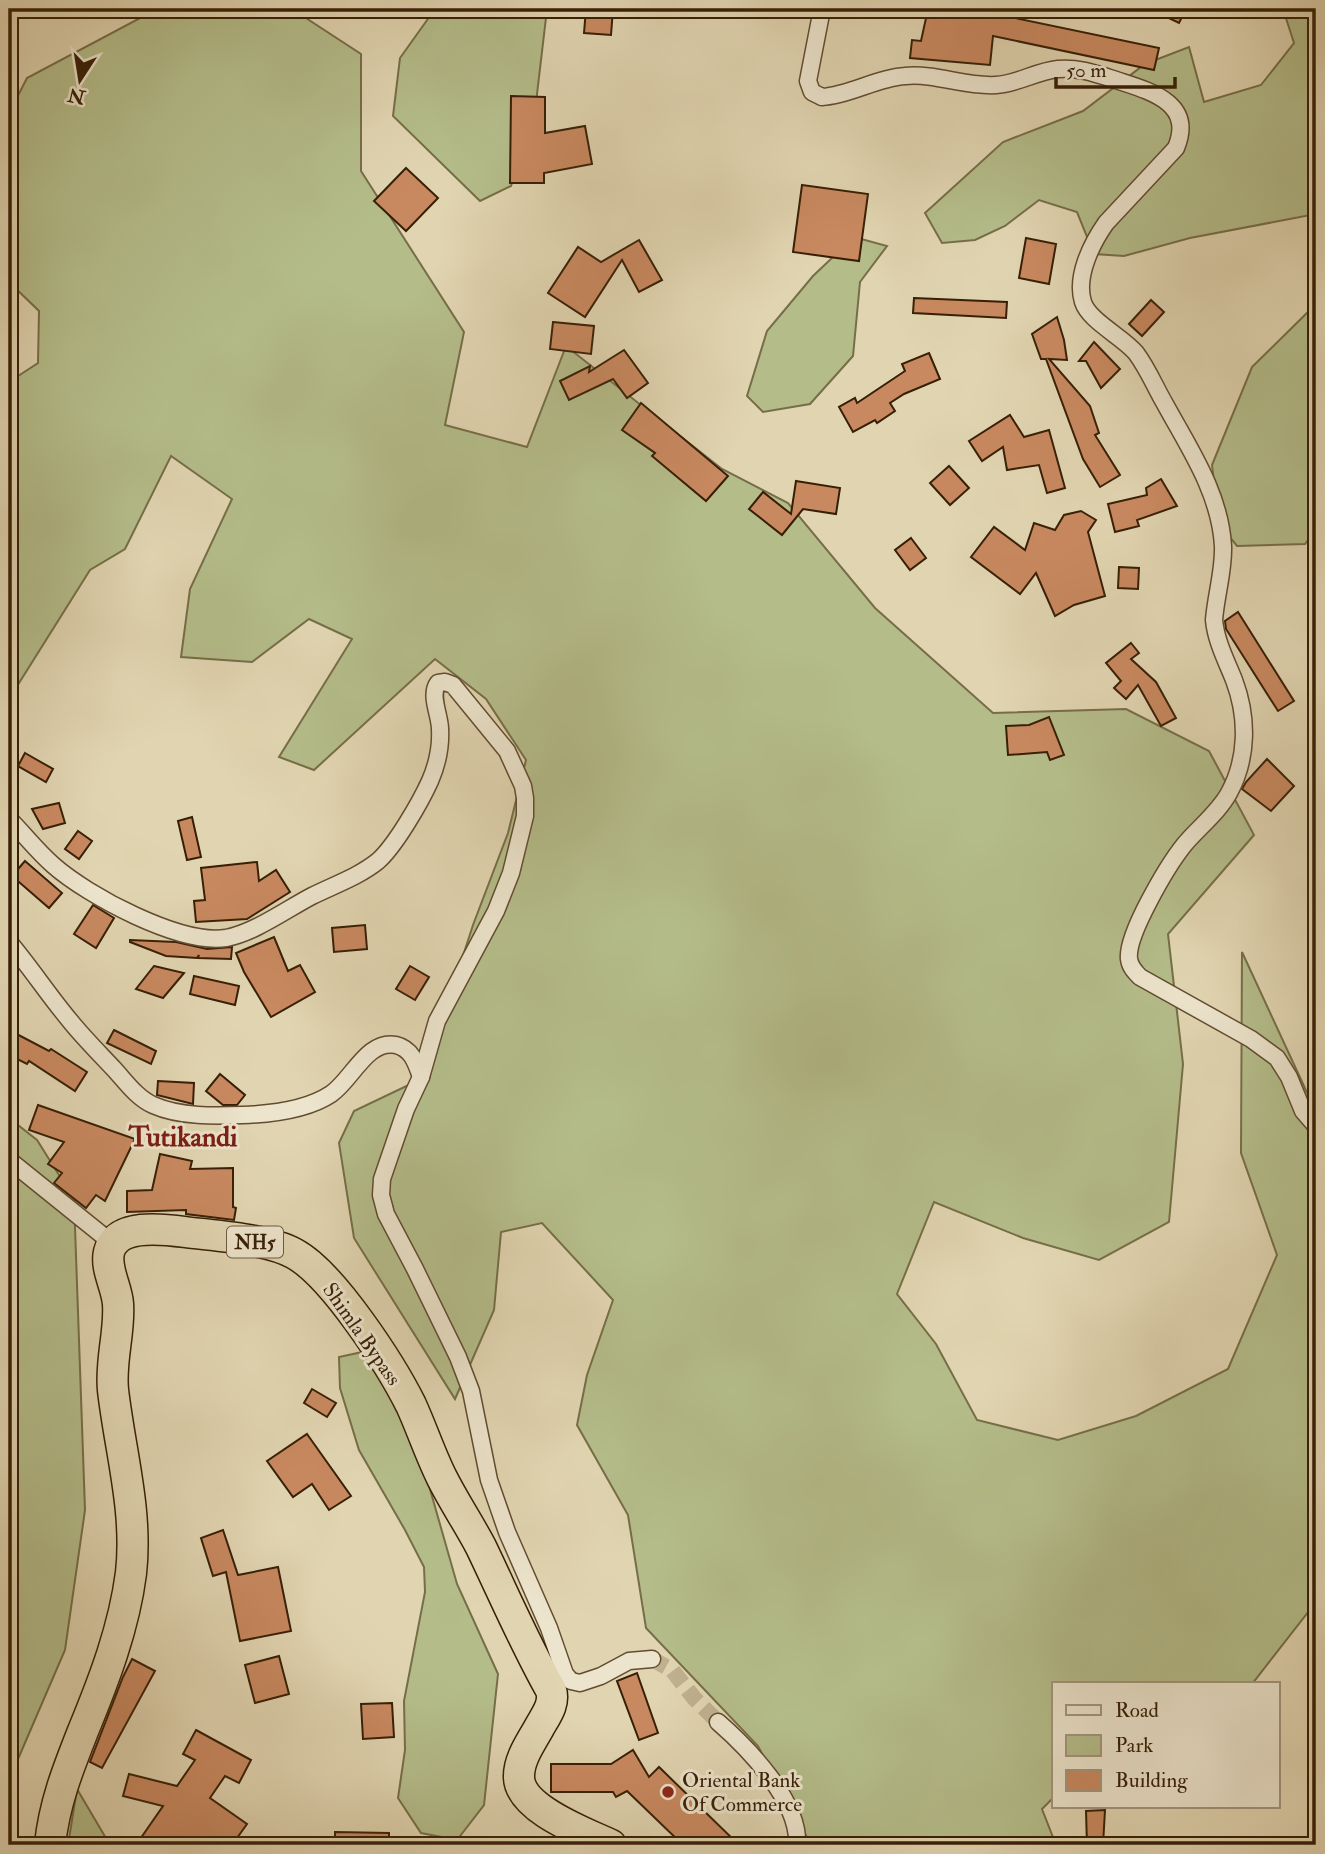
<svg xmlns="http://www.w3.org/2000/svg" width="1325" height="1854" font-family="'IM FELL Double Pica',serif">
<rect width="100%" height="100%" fill="#e1d5b1"/>
<filter id="stains"><feTurbulence type="fractalNoise" baseFrequency=".00286" numOctaves="4"/><feColorMatrix values="0 0 0 0 .2 0 0 0 0 .09 0 0 0 0 .02 0 0 0 .5 -.17"/></filter>
<radialGradient id="worn" r=".72"><stop offset=".6" stop-color="#630" stop-opacity="0"/><stop offset="1" stop-color="#630" stop-opacity=".3"/></radialGradient>
<g fill="#b4bd8a" stroke="#766e48" stroke-width="2">
<polygon points="157,9 292,9 361,54 361,171 464,332 445,425 527,447 566,346 722,469 788,503 875,608 993,713 1126,709 1209,751 1254,835 1168,934 1183,1064 1169,1222 1099,1260 1023,1238 934,1202 897,1294 936,1344 977,1420 1058,1440 1136,1416 1228,1369 1277,1255 1241,1153 1242,952 1316,1112 1316,1602 1252,1684 1054,1684 1054,1797 1042,1809 1056,1845 811,1845 758,1746 646,1628 628,1515 577,1425 587,1375 613,1300 542,1223 501,1232 494,1310 455,1399 354,1238 339,1143 354,1111 415,1082 444,1014 473,925 508,833 526,760 486,699 435,659 314,770 279,757 352,639 309,619 252,662 181,657 190,589 232,499 171,456 125,549 90,570 14,691 9,691 9,382 38,363 39,311 9,282 9,113 27,78"/>
<polygon points="435,9 547,9 535,111 511,186 480,201 393,116 400,58"/>
<polygon points="1283,9 1316,9 1316,214 1190,238 1124,256 1094,254 1077,212 1039,200 1005,226 975,240 942,243 925,213 1003,142 1083,111 1145,64 1189,47 1204,102 1261,85 1294,43"/>
<polygon points="854,237 887,246 860,282 853,356 810,404 763,412 747,396 767,331 813,276"/>
<polygon points="1316,304 1316,530 1305,544 1237,546 1219,524 1212,465 1252,367"/>
<polygon points="9,1118 37,1140 74,1199 85,1510 65,1650 9,1780"/>
<polygon points="367,1351 412,1426 457,1584 498,1674 484,1805 457,1840 421,1833 398,1798 405,1750 404,1701 425,1592 424,1567 405,1530 359,1450 340,1388 339,1357"/>
<polygon points="77,1789 110,1845 68,1845"/>
</g>
<g fill="#c98960" stroke="#371f06" stroke-width="2">
<polygon points="586,9 613,9 611,35 584,33"/>
<polygon points="928,9 972,9 1159,48 1154,70 993,36 990,65 910,58 912,40 921,41"/>
<polygon points="1150,9 1186,9 1179,23"/>
<polygon points="511,96 545,97 545,133 585,126 592,164 544,173 544,183 510,183"/>
<polygon points="406,168 438,198 406,231 374,201"/>
<polygon points="802,185 868,194 859,261 793,252"/>
<polygon points="1026,238 1056,244 1049,284 1019,278"/>
<polygon points="639,240 662,280 639,292 622,260 585,317 548,293 578,247 601,262"/>
<polygon points="914,298 1007,302 1006,318 913,313"/>
<polygon points="1151,300 1164,312 1142,336 1129,324"/>
<polygon points="1057,317 1064,340 1067,360 1049,359 1090,406 1099,433 1095,435 1120,475 1100,487 1083,459 1046,359 1041,359 1032,334"/>
<polygon points="553,322 594,326 591,354 550,349"/>
<polygon points="1094,342 1120,369 1101,388 1086,361 1079,361"/>
<polygon points="624,350 648,383 627,398 613,379 569,400 560,381 590,366 589,372"/>
<polygon points="929,353 940,379 904,394 890,403 895,411 877,423 875,420 853,432 839,407 855,398 857,403 905,371 902,364"/>
<polygon points="641,403 728,476 706,501 652,456 655,453 622,430"/>
<polygon points="1010,415 1024,437 1049,430 1065,488 1047,493 1039,465 1007,470 1003,447 982,461 969,441"/>
<polygon points="949,466 969,488 950,505 930,483"/>
<polygon points="1161,479 1177,506 1137,520 1139,526 1115,532 1108,504 1147,495 1146,488"/>
<polygon points="796,481 840,488 836,514 803,509 782,535 749,509 763,492 791,514"/>
<polygon points="1081,511 1096,520 1088,532 1105,596 1074,605 1055,616 1036,573 1020,594 971,557 994,527 1025,550 1034,523 1055,530 1064,515"/>
<polygon points="911,538 926,558 910,570 895,550"/>
<polygon points="1119,567 1139,568 1138,589 1118,588"/>
<polygon points="1238,612 1294,701 1278,711 1226,629 1225,621"/>
<polygon points="1131,643 1139,653 1131,659 1156,682 1176,718 1161,726 1138,685 1126,699 1114,688 1121,681 1106,663"/>
<polygon points="1049,717 1064,755 1050,760 1047,752 1008,755 1006,726 1029,725"/>
<polygon points="25,753 53,769 46,782 18,766"/>
<polygon points="1267,759 1294,786 1271,811 1242,789 1246,782"/>
<polygon points="59,803 65,823 43,829 32,809"/>
<polygon points="192,817 201,857 187,860 178,821"/>
<polygon points="78,831 92,841 79,859 65,849"/>
<polygon points="25,861 62,893 49,908 12,876"/>
<polygon points="257,862 259,881 276,870 290,892 247,919 196,922 194,901 205,900 201,868"/>
<polygon points="93,905 114,918 96,948 74,934"/>
<polygon points="365,925 367,949 334,952 332,928"/>
<polygon points="274,937 288,971 300,965 315,992 271,1017 244,972 236,953"/>
<polygon points="130,940 176,942 207,949 232,947 231,959 198,958 199,955 197,958 166,956 130,942"/>
<polygon points="154,966 184,973 163,998 136,989"/>
<polygon points="410,966 429,977 415,1000 396,989"/>
<polygon points="194,976 239,986 235,1005 190,994"/>
<polygon points="9,1030 49,1051 51,1049 87,1072 75,1091 29,1061 27,1064 9,1055"/>
<polygon points="114,1030 156,1051 151,1064 107,1043"/>
<polygon points="220,1074 245,1095 237,1105 223,1105 206,1091"/>
<polygon points="158,1081 194,1083 193,1104 157,1095"/>
<polygon points="38,1105 135,1139 105,1201 96,1195 86,1208 54,1183 62,1173 48,1164 64,1142 29,1130"/>
<polygon points="160,1154 192,1161 190,1169 233,1168 233,1207 236,1208 234,1220 186,1214 186,1210 127,1212 127,1191 152,1190"/>
<polygon points="312,1389 336,1403 327,1417 304,1403"/>
<polygon points="307,1434 351,1496 329,1510 312,1484 293,1497 267,1461"/>
<polygon points="223,1530 238,1575 278,1567 291,1631 240,1641 226,1572 213,1576 201,1538"/>
<polygon points="279,1656 289,1694 255,1703 245,1665"/>
<polygon points="132,1659 155,1671 102,1768 90,1762 123,1677"/>
<polygon points="637,1673 658,1733 639,1740 617,1681"/>
<polygon points="392,1703 394,1737 363,1739 361,1704"/>
<polygon points="196,1730 251,1760 239,1783 225,1776 210,1798 247,1824 232,1845 136,1845 163,1806 123,1796 129,1774 177,1786 195,1760 183,1754"/>
<polygon points="633,1750 649,1777 659,1767 739,1845 683,1845 627,1791 616,1797 613,1792 551,1792 551,1764 611,1764"/>
<polygon points="1105,1810 1103,1845 1087,1845 1086,1811"/>
<polygon points="335,1832 389,1833 389,1845 335,1845"/>
</g>
<g fill="none" stroke-linecap="round" stroke-linejoin="round">
<polyline stroke="#bfb18f" stroke-width="16" stroke-dasharray="16 8" stroke-linecap="butt" points="652,1659 672,1670 694,1698 718,1722"/>
<defs>
<g id="street">
<path d="M822,9L808,81L812,92L822,97C851,95 876,78 905,76C936,73 965,87 996,85C1017,84 1037,71 1058,69C1078,67 1097,74 1116,80C1149,91 1195,102 1176,148L1106,223C1092,243 1075,276 1083,302C1089,321 1123,337 1136,353C1148,369 1155,387 1165,404C1189,448 1220,493 1223,546C1224,570 1216,595 1214,620C1216,641 1226,660 1234,680C1248,717 1248,758 1229,793C1218,813 1198,828 1184,845C1168,865 1126,935 1129,959C1130,967 1135,972 1140,977L1251,1039L1277,1058L1289,1077L1303,1111L1316,1126"/>
<path d="M9,819C24,834 37,851 53,865C88,896 180,945 226,938C254,933 287,909 312,896C334,885 358,877 378,861C395,846 420,803 430,781C437,765 441,747 440,729C440,715 429,695 438,683L445,682L453,685L507,751L523,786L525,798V816L511,873L496,911L437,1021L421,1077L406,1109L382,1179L381,1195L386,1214L415,1269L458,1357L471,1391L489,1480L507,1532L549,1628L565,1674L571,1681L580,1683L601,1676L629,1661L652,1659"/>
<path d="M9,942C31,968 49,996 71,1022C84,1038 100,1054 114,1069C126,1082 137,1098 153,1105C180,1117 215,1116 243,1115C271,1114 307,1110 331,1094C352,1080 367,1039 396,1045C412,1049 416,1063 421,1077"/>
<polyline points="9,1160 112,1243"/>
<path d="M718,1722C749,1749 800,1802 797,1845"/>
</g>
<path id="highway" d="M50,1845C54,1804 68,1769 83,1731C104,1680 124,1628 131,1573C138,1511 120,1451 113,1390C110,1361 120,1332 118,1304C117,1287 105,1269 109,1252C116,1223 163,1229 185,1232C216,1236 269,1239 295,1254C333,1275 391,1365 411,1405C422,1429 430,1454 442,1478C454,1502 469,1524 481,1547C504,1595 525,1644 551,1690C555,1703 547,1714 540,1726C532,1741 519,1758 519,1776C518,1809 586,1833 611,1845"/>
</defs>
<use href="#street" stroke="#624c31" stroke-width="19"/>
<use href="#highway" stroke="#371f06" stroke-width="33"/>
<use href="#street" stroke="#ece4cc" stroke-width="16"/>
<use href="#highway" stroke="#e1d5b1" stroke-width="30"/>
</g>
<circle fill="#8f2418" stroke="#ece4cc" stroke-width="2.5" cx="668" cy="1792" r="7"/>
<g text-anchor="middle" stroke-width="6" stroke-linejoin="round" paint-order="stroke">
<rect fill="#ece4cc" stroke="#6d5a41" stroke-width="2" x="227" y="1226.5" width="56" height="31" rx="5"/>
<g font-size="19" font-weight="bold" fill="#371f06">
<text x="255" y="1249">NH5</text>
</g>
<g font-size="21" fill="#371f06" stroke="#ece4cc">
<text transform="translate(362 1334) rotate(55)" y="7">Shimla Bypass</text>
</g>
<g font-size="21" fill="#371f06" stroke="#ece4cc" text-anchor="start">
<text x="682" y="1787">Oriental Bank<tspan x="682" dy="24">Of Commerce</tspan></text>
</g>
<g font-size="28" font-weight="bold" fill="#7a1f14" stroke="#ece4cc">
<text x="183" y="1146">Tutikandi</text>
</g>
</g>
<rect width="1325" height="1854" fill="none" stroke="#e1d5b1" stroke-width="35"/>
<rect x="10" y="10" width="1304" height="1833" fill="none" stroke="#371f06" stroke-width="3.5"/>
<rect x="18" y="18" width="1290" height="1819" fill="none" stroke="#371f06" stroke-width="2"/>
<rect x="1052" y="1682" width="228" height="126" fill="#ece4cc" stroke="#a4957d" stroke-width="2"/>
<rect x="1066" y="1705" width="35" height="10" fill="#ece4cc" stroke="#a4957d" stroke-width="2"/>
<text x="1115" y="1717" font-size="21" fill="#371f06">Road</text>
<rect x="1066" y="1735" width="35" height="21" fill="#b4bd8a" stroke="#a4957d" stroke-width="2"/>
<text x="1115" y="1752" font-size="21" fill="#371f06">Park</text>
<rect x="1066" y="1770" width="35" height="21" fill="#c98960" stroke="#a4957d" stroke-width="2"/>
<text x="1115" y="1787" font-size="21" fill="#371f06">Building</text>
<g transform="translate(80 80) rotate(192)" stroke="#ece4cc" stroke-width="5" paint-order="stroke">
<path d="M0-5L12 26L0 18L-12 26Z" fill="#371f06"/>
<text y="-10" font-size="19" font-weight="bold" text-anchor="middle" fill="#371f06">N</text>
</g>
<path d="M1056 77v10h119v-10" fill="none" stroke="#371f06" stroke-width="3.5"/>
<text x="1066" y="77" font-size="21" fill="#371f06" stroke="#ece4cc" stroke-width="5" paint-order="stroke">50 m</text>
<rect width="100%" height="100%" filter="url(#stains)"/>
<rect width="100%" height="100%" fill="url(#worn)"/>
</svg>
